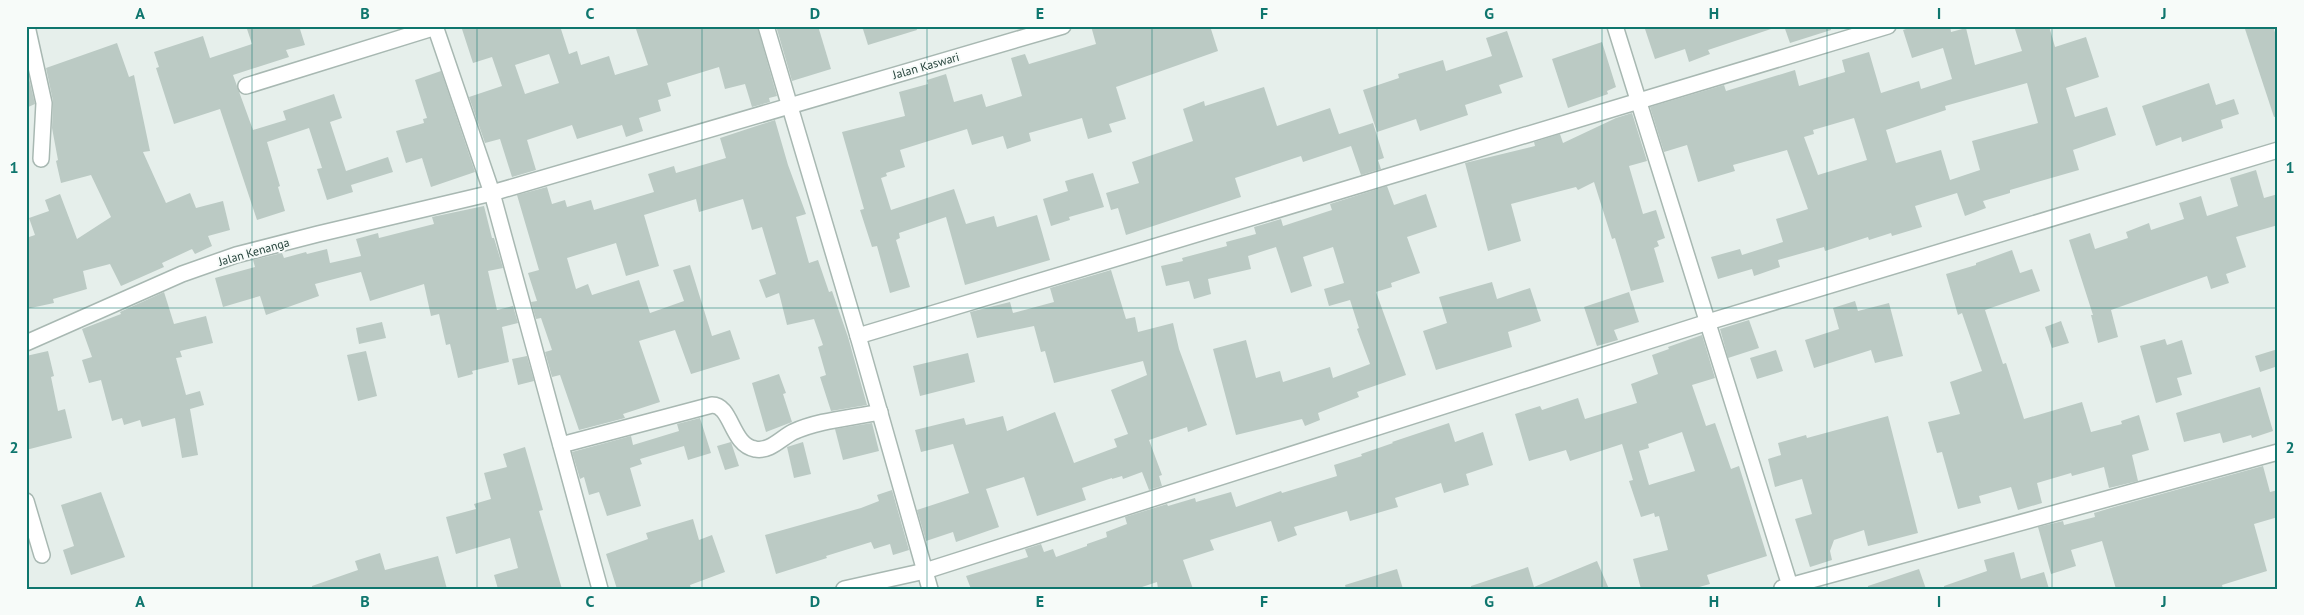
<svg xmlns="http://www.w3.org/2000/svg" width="2304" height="615" font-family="'PT Sans',sans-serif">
<rect width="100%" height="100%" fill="#e6efeb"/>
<g fill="#bbcac4" fill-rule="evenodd">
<polygon points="246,26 299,26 305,45 286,50 289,57 233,75 253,130 286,120 283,111 334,94 342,118 330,122 346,171 388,157 393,172 351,185 353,192 327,200 317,169 322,168 309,128 267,142 280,186 278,187 285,211 257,220 220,109 174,124 156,68 159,67 154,52 203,36 210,58 252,44"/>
<path d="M461,26H560L569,54L577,51L581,65L609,56L615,75L648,65L635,26H757L777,96L769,98L770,102L752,107L745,84L725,89L719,67L667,83L671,96L658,100L661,111L639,118L643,131L626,137L622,125L577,139L572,125L527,140L536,170L512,177L500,139L485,143L469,97L502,86L492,57L473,63ZM549,54L559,83L525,94L515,65Z"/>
<polygon points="776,26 818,26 831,69 792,81"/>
<polygon points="862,26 916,26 917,30 868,45"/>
<polygon points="1091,26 1210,26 1218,51 1116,87 1126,119 1109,124 1112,132 1088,139 1082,118 1029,133 1031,141 1007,149 1003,136 972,145 967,129 900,150 905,167 886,173 887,176 881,178 891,210 954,189 966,224 994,216 997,227 1037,215 1050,260 965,285 946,217 899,233 900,238 896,240 910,287 890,293 877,246 872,247 860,210 864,209 842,132 905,116 899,92 928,84 927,80 946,74 954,102 982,94 986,107 1022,96 1011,58 1025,54 1029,64 1096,44"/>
<polygon points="1644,26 1771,26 1771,29 1708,50 1710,54 1689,62 1685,49 1655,59"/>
<polygon points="1784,26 1831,26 1831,30 1790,43"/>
<path d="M1915,26H1950L1951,32L1966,28L1975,65L2022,51L2014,26H2049L2055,47L2086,37L2099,77L2066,88L2075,117L2107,107L2116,135L2073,150L2079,170L2010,190V193L1983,201L1986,208L1965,216L1957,193L1915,206L1922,227L1892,236L1891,233L1869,240L1868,237L1825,251L1824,247L1778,260L1780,267L1754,276L1752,269L1718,279L1711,257L1740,249L1742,255L1783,242L1776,219L1808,209L1787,150L1733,165L1735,171L1698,182L1687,145L1664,152L1650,107L1724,85L1726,91L1795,70L1799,86L1845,72L1842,60L1869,52L1881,93L1919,81L1921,89L1952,79L1943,48L1912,58L1903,30ZM2027,83L2038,123L1972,141L1980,170L1950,180L1941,150L1896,163L1886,130L1946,110L1945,106ZM1854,118L1867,160L1818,175L1804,137L1814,134L1813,130Z"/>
<polygon points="2244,26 2273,26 2278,42 2278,116 2274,117"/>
<polygon points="1507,31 1523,77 1499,85 1502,93 1465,105 1468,115 1420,131 1416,119 1377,132 1363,90 1399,78 1398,74 1443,60 1446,71 1492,56 1486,38"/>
<polygon points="1602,42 1616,87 1607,91 1608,94 1568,108 1552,59"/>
<polygon points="117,43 129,77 134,75 150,151 143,152 166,203 190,193 196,208 223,201 230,230 208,236 212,246 195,254 192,249 162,263 164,267 121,286 110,264 83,271 87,289 53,299 54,303 26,309 26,238 35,235 29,218 49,211 45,200 60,194 77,239 111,217 91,175 61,183 56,161 58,160 52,128 53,101 46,68"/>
<polygon points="441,71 475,172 431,187 422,158 406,163 396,131 424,123 423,119 427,118 415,80"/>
<polygon points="26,74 28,74 35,104 26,108"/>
<polygon points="2209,83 2216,105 2234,99 2239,114 2221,120 2223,128 2182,142 2181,137 2156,146 2142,106"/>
<polygon points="1264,87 1277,126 1330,108 1339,134 1373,123 1384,158 1378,160 1381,169 1361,175 1351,146 1303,162 1301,156 1235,178 1241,197 1126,235 1118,208 1111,210 1106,193 1139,183 1132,162 1193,141 1183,109 1204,101 1205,106"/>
<polygon points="1632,113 1647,161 1629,166 1643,214 1656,210 1665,238 1657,241 1659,246 1654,248 1664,282 1631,291 1615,238 1612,239 1594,182 1578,190 1576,187 1511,204 1521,241 1488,251 1465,163 1535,146 1534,142 1560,134 1563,143 1616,118"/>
<polygon points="775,120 788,165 806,214 796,217 809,263 818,260 829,292 832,291 848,337 867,405 831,411 820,377 826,375 818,347 823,345 814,319 787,325 779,293 766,298 759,280 776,274 762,227 752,230 743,199 699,212 696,199 644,215 659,266 626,276 616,243 567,258 576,289 588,284 592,295 639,280 650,313 684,301 673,270 690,265 712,336 730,330 740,359 691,374 675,330 639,341 660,402 623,414 625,418 579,430 560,375 552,377 545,352 552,350 541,318 536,319 531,302 537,301 528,273 539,270 517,195 547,187 552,204 565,200 567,207 591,200 594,210 654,192 648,174 674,166 676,173 726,158 720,138"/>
<polygon points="2256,170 2264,198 2278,194 2278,225 2236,237 2246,267 2226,274 2229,283 2211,289 2207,276 2111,310 2118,337 2098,343 2091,315 2093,315 2069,240 2090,233 2095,249 2128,238 2126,232 2149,223 2151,230 2184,219 2179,203 2201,196 2207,216 2238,206 2230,178"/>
<polygon points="1093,173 1104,207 1069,217 1070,220 1051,226 1043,199 1068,191 1065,181"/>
<polygon points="1387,186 1394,205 1426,194 1437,227 1407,237 1420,273 1391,283 1392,287 1376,292 1406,375 1357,392 1359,397 1318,413 1320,420 1305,426 1302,419 1236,435 1213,349 1246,340 1256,378 1280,371 1283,382 1330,367 1333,378 1370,364 1357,329 1359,328 1350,300 1329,306 1324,289 1344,283 1333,247 1303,257 1312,286 1291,293 1276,247 1248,256 1251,269 1208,279 1211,294 1194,299 1189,281 1166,286 1161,266 1183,261 1182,258 1227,246 1226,242 1256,234 1254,227 1281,219 1283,226 1332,210 1330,204"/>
<polygon points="484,206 492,238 494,238 503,268 488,271 497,310 513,306 518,323 502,327 509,362 472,371 473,374 458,378 450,344 446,345 439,314 431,316 424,284 370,301 361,272 315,284 319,296 266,315 260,296 223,307 215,278 255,267 253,260 282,253 284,258 306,252 307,254 327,249 330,263 361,256 356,239 378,233 379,238 434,224 432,217"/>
<polygon points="2012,250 2020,273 2032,269 2040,291 1985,310 2003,364 2006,363 2024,419 2082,402 2091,432 2122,424 2121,421 2139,415 2149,450 2132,455 2138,481 2109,488 2104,467 2072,476 2071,473 2037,483 2042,503 2018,510 2011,487 1979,496 1981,503 1958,509 1942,452 1937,453 1928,422 1960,414 1950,382 1982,371 1962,313 1958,315 1946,274 1976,265 1976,263"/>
<polygon points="1111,270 1126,319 1135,317 1138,332 1173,323 1179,349 1207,425 1188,432 1187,427 1149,440 1162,475 1159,476 1162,486 1149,490 1142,472 1123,479 1122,476 1112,479 1112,478 1082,488 1086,500 1037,516 1024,477 986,489 999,527 956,542 953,532 926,541 917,510 969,493 953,444 921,452 915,430 964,418 966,425 1003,416 1007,431 1055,412 1074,463 1117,447 1114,439 1128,434 1111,390 1147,375 1143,361 1054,383 1045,351 1041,352 1034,326 977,338 970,312 1010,302 1013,313 1054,302 1050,288"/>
<polygon points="1492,282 1497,299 1530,288 1541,321 1508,332 1512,347 1436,370 1423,331 1447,323 1439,297"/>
<polygon points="164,292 174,324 206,316 213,343 180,351 182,357 176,358 186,395 200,391 204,405 190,409 198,455 182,458 175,418 142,427 140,420 124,425 122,418 112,421 101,380 89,383 82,360 92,357 82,329 121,314 120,312"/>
<polygon points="1629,292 1639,322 1614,330 1618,340 1597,346 1584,307"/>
<polygon points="1855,301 1858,311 1889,303 1903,356 1875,363 1871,350 1814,368 1805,340 1839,329 1833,308"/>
<polygon points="1749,320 1759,348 1728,358 1720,329"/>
<polygon points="2061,321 2069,343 2052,348 2045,327"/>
<polygon points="382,322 386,338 359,344 356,328"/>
<path d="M1702,335L1715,378L1692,385L1706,426L1715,423L1731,469L1739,466L1767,556L1707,575L1710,584L1692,589H1641L1633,559L1668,550L1659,516L1655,517L1654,513L1641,517L1629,481L1633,480L1622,444L1570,461L1566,450L1529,461L1515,414L1540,406L1542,410L1578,398L1585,419L1637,403L1631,384L1658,374L1652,355L1669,349L1668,347ZM1682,432L1695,471L1649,485L1639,451L1649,448L1648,444Z"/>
<polygon points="2165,339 2167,345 2182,340 2192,374 2177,378 2182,395 2156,403 2140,346"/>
<polygon points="2278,349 2278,366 2260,372 2255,356"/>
<polygon points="1776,350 1783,371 1757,379 1750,358"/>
<polygon points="48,351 54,376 51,377 58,411 65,409 72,438 26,450 26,356"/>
<polygon points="366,351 377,396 358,401 347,355"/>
<polygon points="968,353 975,382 920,396 913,366"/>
<polygon points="527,356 534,381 518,385 512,359"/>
<polygon points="779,374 786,393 783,394 792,422 766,432 752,383"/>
<polygon points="2260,387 2273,431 2252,438 2251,435 2223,443 2220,433 2184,442 2176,413"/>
<polygon points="1888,416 1918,533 1868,546 1864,530 1834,540 1830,551 1832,560 1810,567 1795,519 1812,514 1802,479 1775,487 1768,459 1781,455 1778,443 1806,435 1807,438"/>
<polygon points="700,418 711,453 688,460 684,446 640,459 642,464 630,468 641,506 607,516 599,492 589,495 584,477 580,479 572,452 631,436 633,445 679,431 677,424"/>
<polygon points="872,423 879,451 843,460 835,429"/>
<polygon points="1449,423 1455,442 1483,432 1493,465 1466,474 1469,485 1444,493 1441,483 1395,498 1398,507 1350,521 1347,511 1294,527 1297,535 1278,542 1271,521 1210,540 1214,550 1183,560 1193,589 1158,589 1157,582 1136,589 971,589 966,576 1028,557 1025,549 1041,544 1044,552 1053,549 1056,557 1087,546 1087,544 1107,537 1106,532 1127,524 1125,517 1167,504 1168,506 1195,498 1196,502 1231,492 1236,507 1281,491 1282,493 1337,476 1334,465 1362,456 1361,454 1393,443 1392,442"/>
<polygon points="731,442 739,466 725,470 717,446"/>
<polygon points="803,442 811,474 794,478 787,447"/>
<polygon points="525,447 543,510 539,511 562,589 498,589 494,575 518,568 510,538 456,554 446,517 476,509 474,504 491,499 484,473 507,467 503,454"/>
<polygon points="2263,466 2270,492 2278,490 2278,517 2254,524 2267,571 2222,585 2223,589 2116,589 2102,541 2071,550 2076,566 2051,574 2038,527 2063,521 2064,525 2095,517 2094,513 2114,507"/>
<polygon points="892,490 909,550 893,555 890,544 874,549 871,542 826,556 827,558 776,574 765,535 861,508 879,501 877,495"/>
<polygon points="101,492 125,557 71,575 63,550 74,546 61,505"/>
<polygon points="693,519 699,540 712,535 725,572 690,585 691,589 617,589 606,554 648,539 646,533"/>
<polygon points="2014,552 2021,579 2044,572 2049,589 1944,589 1944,586 1987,571 1984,560"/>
<polygon points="380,553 385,570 438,556 447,589 312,589 312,586 358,570 355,561"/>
<polygon points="1597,561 1609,589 1471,589 1471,586 1528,567 1534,587"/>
<polygon points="1397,569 1403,589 1346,589 1345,585"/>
<polygon points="1919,569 1926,589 1868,589 1868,586"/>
</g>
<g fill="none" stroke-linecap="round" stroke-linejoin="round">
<defs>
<g id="minor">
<polyline points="27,26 44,103 41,159"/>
<polyline points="435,26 492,193 600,589"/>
<polyline points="766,26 858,336 930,589"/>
<polyline points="1615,26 1791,589"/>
<polyline points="246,86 436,27"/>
<polyline points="858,336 1888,26"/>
<polyline points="26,343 182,274 236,255 318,234 492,193 1063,26"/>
<path d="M561,445L712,405C732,405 731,445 755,449C770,452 781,438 793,432C819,420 851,418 880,412"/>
<polyline points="26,501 42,555"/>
<polyline points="1782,588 2278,452"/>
<polyline points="844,589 925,571 1708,322 2278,150"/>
</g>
</defs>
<use href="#minor" stroke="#a8b8b2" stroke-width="18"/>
<use href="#minor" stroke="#fff" stroke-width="15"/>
</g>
<path fill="none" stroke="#0f766e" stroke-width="1" stroke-opacity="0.55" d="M252,26V589M477,26V589M702,26V589M927,26V589M1152,26V589M1377,26V589M1602,26V589M1827,26V589M2052,26V589M26,308H2278"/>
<g text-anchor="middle" stroke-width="4" stroke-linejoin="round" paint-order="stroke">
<g font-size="12" fill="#24423a" stroke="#f7fbf9">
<text transform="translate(926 66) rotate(-16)" y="4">Jalan Kaswari</text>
<text transform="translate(254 252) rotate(-16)" y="4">Jalan Kenanga</text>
</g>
</g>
<rect width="2304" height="615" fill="none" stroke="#f7fbf9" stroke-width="55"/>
<rect x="28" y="28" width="2248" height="560" fill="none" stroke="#0f766e" stroke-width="2"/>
<g font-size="16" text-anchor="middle" font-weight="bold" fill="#0f766e">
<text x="140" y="19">A</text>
<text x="365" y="19">B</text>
<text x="590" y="19">C</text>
<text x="815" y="19">D</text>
<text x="1040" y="19">E</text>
<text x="1264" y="19">F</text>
<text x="1489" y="19">G</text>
<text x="1714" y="19">H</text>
<text x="1939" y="19">I</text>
<text x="2164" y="19">J</text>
<text x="14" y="173">1</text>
<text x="2290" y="173">1</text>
<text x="14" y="453">2</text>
<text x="2290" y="453">2</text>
<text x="140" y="607">A</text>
<text x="365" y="607">B</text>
<text x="590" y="607">C</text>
<text x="815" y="607">D</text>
<text x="1040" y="607">E</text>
<text x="1264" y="607">F</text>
<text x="1489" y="607">G</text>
<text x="1714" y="607">H</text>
<text x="1939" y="607">I</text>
<text x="2164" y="607">J</text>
</g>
</svg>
